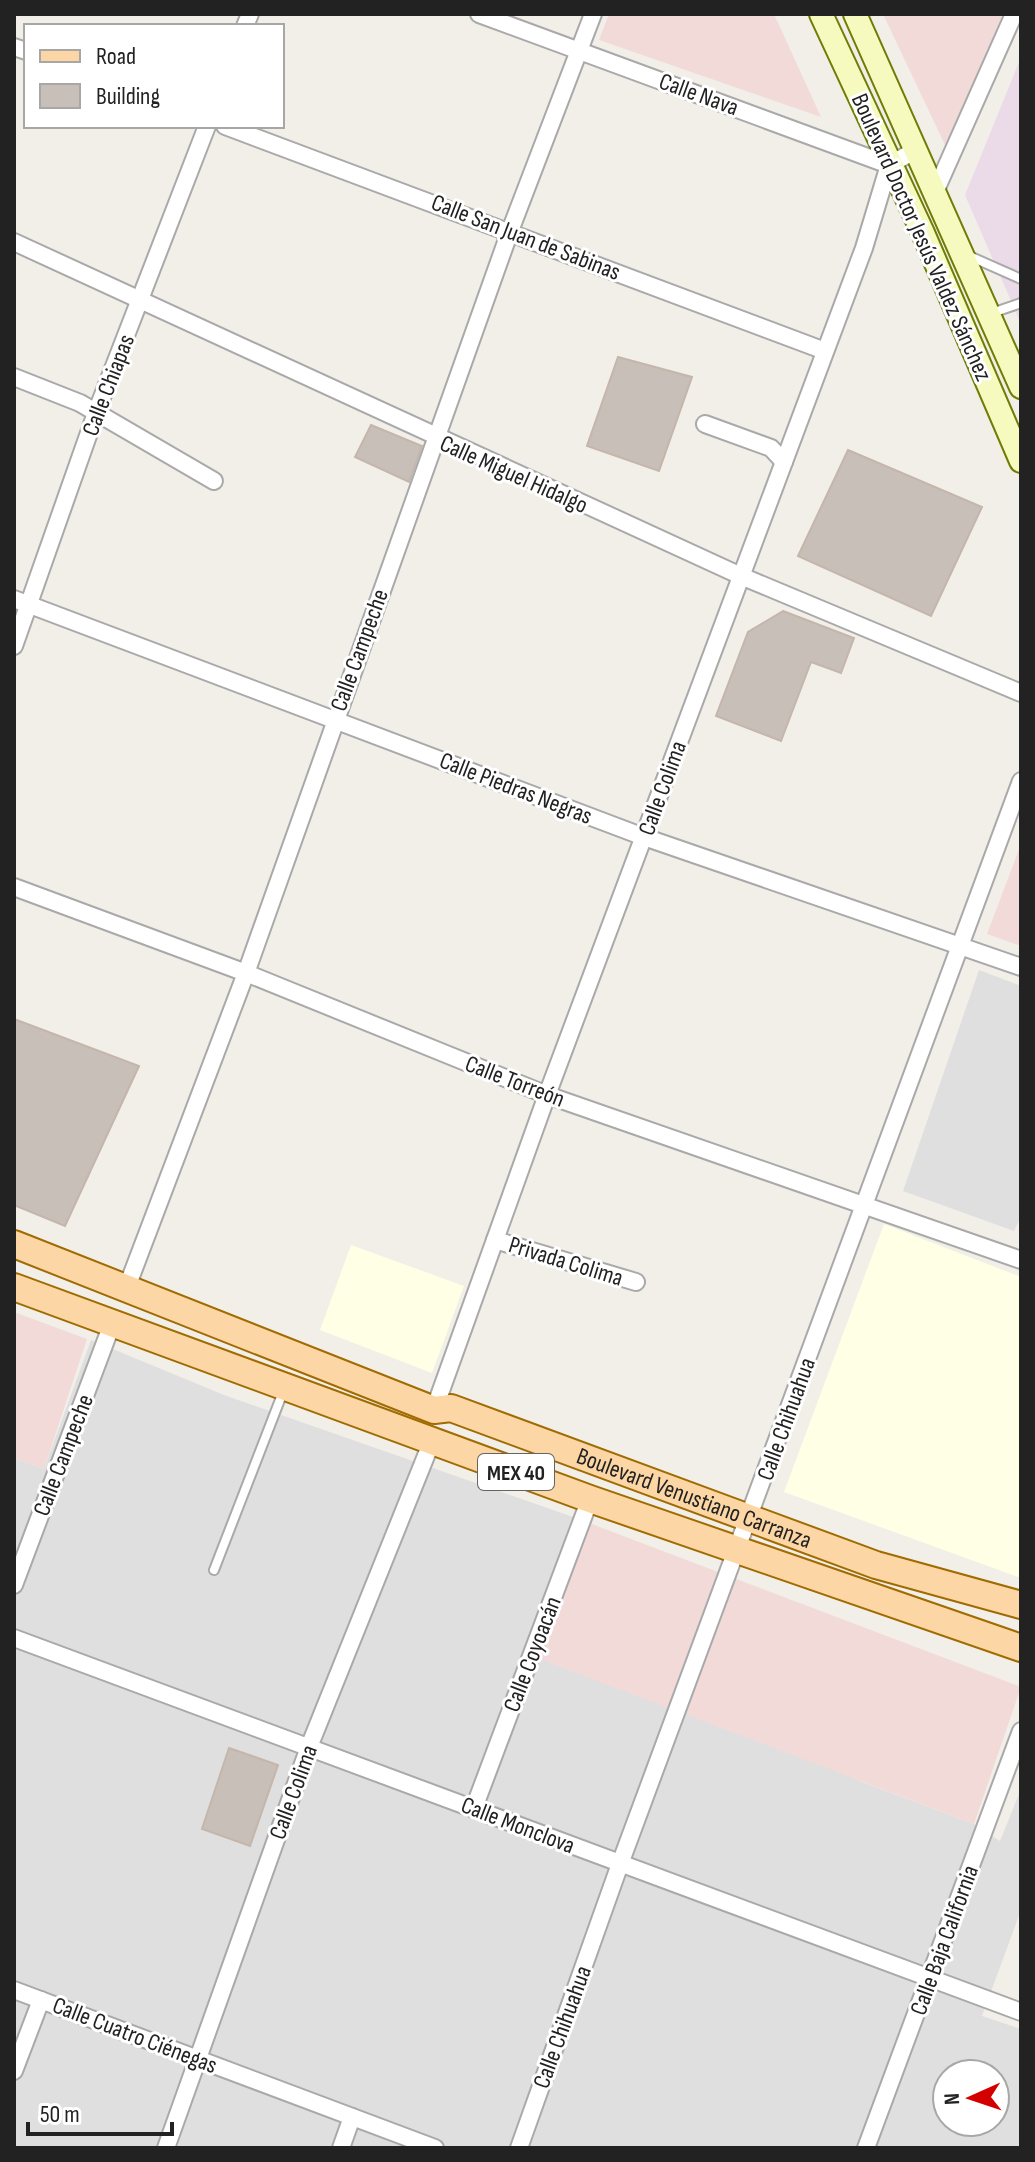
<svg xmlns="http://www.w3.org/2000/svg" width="1035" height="2162" font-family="'Sofia Sans Condensed',sans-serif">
<rect width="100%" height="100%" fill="#f2efe9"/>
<g fill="#e0dfdf" fill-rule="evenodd">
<polygon points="979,970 1021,986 1021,1217 1014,1231 903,1191"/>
<path d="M91,1340L224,1395L576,1518L704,1714L865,1783L974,1824L1000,1841L1021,1789V1910L982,2016L1021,2029V2148H14V1458L44,1469ZM947,2074H995V2122H947Z"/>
</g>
<g fill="#f2dad9">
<polygon points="609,14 774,14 821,117 599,40"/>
<polygon points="883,14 1003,14 946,147"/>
<polygon points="1021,844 1021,946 987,934"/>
<polygon points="14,1312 87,1339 44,1469 14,1458"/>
<polygon points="576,1518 1021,1687 974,1824 529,1655"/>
</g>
<polygon fill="#ebdbe8" points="1021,57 1021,324 965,195"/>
<g fill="#ffffe5">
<polygon points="884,1224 1021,1277 1021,1578 784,1492"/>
<polygon points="351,1245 464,1286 432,1373 320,1330"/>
</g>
<g fill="#c7bfb8" stroke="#c4b6ab" stroke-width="2">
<polygon points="618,357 692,377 659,471 587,446"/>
<polygon points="371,425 422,446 409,482 355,457"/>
<polygon points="848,450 982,507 931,616 798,556"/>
<polygon points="783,611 854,638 841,673 811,662 781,741 716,716 748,632"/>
<polygon points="14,1019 139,1066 65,1226 14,1205"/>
<polygon points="229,1748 278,1765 250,1846 202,1829"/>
</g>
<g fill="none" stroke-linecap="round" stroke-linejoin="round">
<defs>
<g id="service">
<polyline points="967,255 1021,279"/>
<polyline points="989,314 1021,303"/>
<polyline points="214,1570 283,1392"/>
</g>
<g id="minor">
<polyline points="479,14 889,165 916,150"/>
<polyline points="245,26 250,14"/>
<polyline points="14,47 26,51"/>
<polyline points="225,126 825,351"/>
<polyline points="935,192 1014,14"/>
<polyline points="14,242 741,576 1021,693"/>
<polyline points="14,377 80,403 214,481"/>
<polyline points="705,424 771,448 784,462"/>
<polyline points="14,599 644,837 1021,967"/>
<polyline points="14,646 96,413 207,126"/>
<polyline points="14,887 246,973 547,1095 1021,1260"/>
<polyline points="495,1240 636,1282"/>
<polyline points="127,1287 246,973 510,231 593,14"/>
<polyline points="434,1410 547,1095 864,248 889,165"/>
<polyline points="14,1585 112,1324"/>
<polyline points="14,1638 1021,2012"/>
<polyline points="474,1808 590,1499"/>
<polyline points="14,1990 435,2148"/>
<polyline points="14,2071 41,2000"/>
<polyline points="166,2148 309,1747 432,1441"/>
<polyline points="341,2148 352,2117"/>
<polyline points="519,2148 620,1864 1021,781"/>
<polyline points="866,2148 1021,1731"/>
</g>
<g id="secondary">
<polyline points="821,14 923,233 1021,461"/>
<polyline points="855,14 1021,387"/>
</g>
<g id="primary">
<path id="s1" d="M14,1244L434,1410L451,1408L876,1565L1021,1605"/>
<polyline points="14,1287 590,1499 1021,1648"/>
</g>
</defs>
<use href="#service" stroke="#a9a9a9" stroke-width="12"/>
<use href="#minor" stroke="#a9a9a9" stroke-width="20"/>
<use href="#secondary" stroke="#707d05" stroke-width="26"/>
<use href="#primary" stroke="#a06b00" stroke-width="30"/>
<use href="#service" stroke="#fff" stroke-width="8"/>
<use href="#minor" stroke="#fff" stroke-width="16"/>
<use href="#secondary" stroke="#f7fabf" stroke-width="22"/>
<use href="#primary" stroke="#fcd6a4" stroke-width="26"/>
</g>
<g text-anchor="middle" stroke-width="6" stroke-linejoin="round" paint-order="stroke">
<rect fill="#fff" stroke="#646464" stroke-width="2" x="478" y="1454" width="76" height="36" rx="6"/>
<g font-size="22" font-weight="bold" fill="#222">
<text x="516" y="1480">MEX 40</text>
</g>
<g font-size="24" fill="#222" stroke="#fff">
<text transform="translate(699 94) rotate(20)" y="8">Calle Nava</text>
<text transform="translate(526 237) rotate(21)" y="8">Calle San Juan de Sabinas</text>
<text transform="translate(922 237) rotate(66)" y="8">Boulevard Doctor Jesús Valdez Sánchez</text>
<text transform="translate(108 385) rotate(-69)" y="8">Calle Chiapas</text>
<text transform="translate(514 474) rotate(24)" y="8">Calle Miguel Hidalgo</text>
<text transform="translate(359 650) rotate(-70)" y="8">Calle Campeche</text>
<text transform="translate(516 788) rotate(21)" y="8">Calle Piedras Negras</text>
<text transform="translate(662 788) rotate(-70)" y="8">Calle Colima</text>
<text transform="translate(515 1081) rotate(21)" y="8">Calle Torreón</text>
<text transform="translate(566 1261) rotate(17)" y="8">Privada Colima</text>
<text transform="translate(786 1419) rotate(-70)" y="8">Calle Chihuahua</text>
<text transform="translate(63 1455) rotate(-69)" y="8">Calle Campeche</text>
<text dy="8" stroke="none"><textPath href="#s1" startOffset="728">Boulevard Venustiano Carranza</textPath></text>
<text transform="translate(532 1654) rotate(-69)" y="8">Calle Coyoacán</text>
<text transform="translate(293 1792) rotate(-70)" y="8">Calle Colima</text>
<text transform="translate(518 1825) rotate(21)" y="8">Calle Monclova</text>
<text transform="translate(944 1940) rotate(-70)" y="8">Calle Baja California</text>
<text transform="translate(562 2027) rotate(-70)" y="8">Calle Chihuahua</text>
<text transform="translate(135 2035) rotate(21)" y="8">Calle Cuatro Ciénegas</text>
</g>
</g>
<rect width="1035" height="2162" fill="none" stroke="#222222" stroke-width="32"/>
<rect x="24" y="24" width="260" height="104" fill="#ffffff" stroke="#a7a7a7" stroke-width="2"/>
<rect x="40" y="50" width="40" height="12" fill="#fcd6a4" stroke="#a7a7a7" stroke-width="2"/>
<text x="96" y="64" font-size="24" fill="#222222">Road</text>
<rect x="40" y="84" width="40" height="24" fill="#c7bfb8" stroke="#a7a7a7" stroke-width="2"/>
<text x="96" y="104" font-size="24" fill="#222222">Building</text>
<g transform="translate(971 2098) rotate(267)"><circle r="38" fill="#ffffff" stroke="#a7a7a7" stroke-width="2"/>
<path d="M0-6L14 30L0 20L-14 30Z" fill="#d40000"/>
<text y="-12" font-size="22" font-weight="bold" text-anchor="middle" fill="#222222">N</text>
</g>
<path d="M28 2122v12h144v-12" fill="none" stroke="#222222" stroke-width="4"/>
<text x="40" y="2122" font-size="24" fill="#222222" stroke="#ffffff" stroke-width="6" paint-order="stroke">50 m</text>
</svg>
